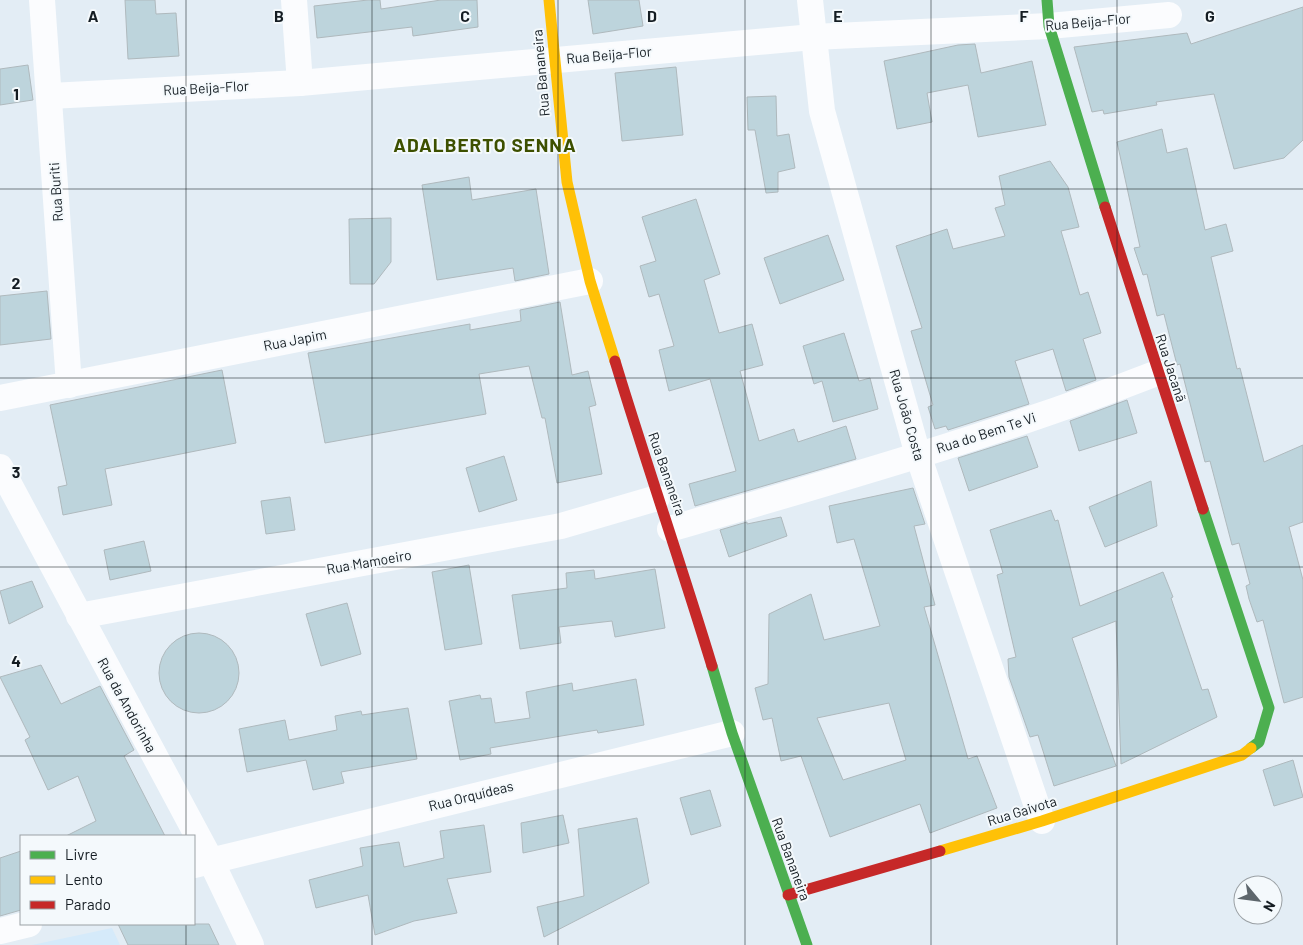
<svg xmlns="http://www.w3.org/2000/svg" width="1303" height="945" font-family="Barlow,sans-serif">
<rect width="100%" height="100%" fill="#e3edf5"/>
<polygon fill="#d5eafa" points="112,928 120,945 32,945"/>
<g fill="#bdd4dc" stroke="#afb9bd" fill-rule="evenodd">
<polygon points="125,0 155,0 156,14 176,13 179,56 128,59"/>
<polygon points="368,0 380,0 381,9 441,0 477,0 478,27 413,36 412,27 317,38 314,6"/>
<polygon points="588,0 639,0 643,26 593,34"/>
<polygon points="1303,7 1303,140 1284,158 1234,169 1214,94 1156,102 1157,105 1104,114 1103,110 1092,112 1074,47 1187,33 1191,44"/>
<polygon points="975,44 981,73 1032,61 1046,125 978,137 968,85 927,93 932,122 897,129 884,61 958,45"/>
<polygon points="28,65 33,100 0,105 0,69"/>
<polygon points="676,67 683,135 622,141 615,73"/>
<polygon points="776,96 777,136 789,134 795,168 778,172 778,192 766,193 755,130 748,130 747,97"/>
<polygon points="1162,129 1167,153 1187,148 1205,230 1226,224 1233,251 1211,257 1237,369 1240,368 1264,462 1303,445 1303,522 1289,527 1303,580 1303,697 1284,703 1263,620 1257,622 1249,599 1246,586 1250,584 1239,543 1232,545 1210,461 1205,462 1180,364 1177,365 1164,314 1157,316 1147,274 1143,275 1134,248 1140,247 1117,142"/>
<polygon points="1050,161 1068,187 1079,227 1061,231 1080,295 1088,292 1101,333 1083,339 1096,380 1066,391 1053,349 1015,361 1029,404 948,430 946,426 935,429 928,407 933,405 911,331 922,328 896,246 947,229 953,249 1005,236 995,208 1005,205 999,176"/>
<polygon points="469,177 472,200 536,189 549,274 515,281 513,268 437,280 422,185"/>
<polygon points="696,199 720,274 704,280 719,333 752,324 763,365 740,371 759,441 794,429 798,442 846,426 856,459 695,506 689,484 736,471 710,379 669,391 659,350 674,346 659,294 649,297 640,266 656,261 642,217"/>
<polygon points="391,218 391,262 374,284 350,284 349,219"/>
<polygon points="828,235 844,280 780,304 764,258"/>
<polygon points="47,291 51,339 0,345 0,296"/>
<polygon points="560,302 572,375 588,371 596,405 589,407 602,474 557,483 545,418 542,418 529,366 479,374 486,414 325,443 308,353 470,324 470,330 521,321 520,310"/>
<polygon points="844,333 859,381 870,378 878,409 833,422 822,381 814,384 803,346"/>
<polygon points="222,370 236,443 105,469 112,505 63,515 58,487 67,485 50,405"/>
<polygon points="1127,400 1137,433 1079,451 1070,421"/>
<polygon points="1027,436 1038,467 969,491 958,458"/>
<polygon points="504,456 517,500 479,512 466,468"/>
<polygon points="1151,481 1157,526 1105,547 1089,507"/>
<path d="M913,488L925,524L914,526L935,605L924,607L968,759L977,756L997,808L930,833L920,804L830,837L801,756L781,761L772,718L763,720L755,688L768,684L769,614L811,594L824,640L880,626L854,539L837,543L829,506ZM889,703L906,760L843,780L817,718Z"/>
<polygon points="290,497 295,530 266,534 261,501"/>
<polygon points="1051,510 1055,521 1058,520 1080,606 1163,572 1173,597 1171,598 1202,690 1208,689 1217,717 1121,764 1116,621 1072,638 1116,766 1054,786 1038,735 1030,737 1009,677 1008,659 1016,657 997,575 1003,573 990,530"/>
<polygon points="781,517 787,536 729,557 720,530 747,522 747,524"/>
<polygon points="144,541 151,571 110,580 104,550"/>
<polygon points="469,565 482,644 445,650 432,572"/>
<polygon points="655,569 665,628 615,637 612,621 559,627 561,643 520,649 512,595 567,588 566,573 594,570 595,579"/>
<polygon points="32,581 43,607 9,624 0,591"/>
<polygon points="347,603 361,654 321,666 306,614"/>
<circle cx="199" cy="673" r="40"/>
<polygon points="41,665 61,704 100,686 134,750 124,756 165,836 66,836 96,821 78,776 48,790 25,740 30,737 0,677"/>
<polygon points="636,679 644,725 598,733 597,730 490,748 491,754 460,760 449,701 480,695 481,699 491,698 495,723 530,718 526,692 572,683 573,691"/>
<polygon points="408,708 417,759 341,772 344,783 313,790 306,760 247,772 239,729 285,720 289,740 337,730 335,716 361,711 362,715"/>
<polygon points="1293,760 1303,797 1274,806 1263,770"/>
<polygon points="710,790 721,826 691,835 680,798"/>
<polygon points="563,815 569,843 523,853 521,823"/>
<polygon points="637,818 649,883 544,937 537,907 584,896 578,829"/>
<polygon points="484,825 491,872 447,879 457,913 414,921 375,935 368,895 316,908 309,880 363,866 360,848 399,842 404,867 444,858 440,831"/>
<polygon points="21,851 21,910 0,916 0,858"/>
<polygon points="118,924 209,924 219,945 128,945"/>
</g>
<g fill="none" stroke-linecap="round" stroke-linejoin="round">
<g stroke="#fbfcfe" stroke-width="26">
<polyline points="42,0 69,385"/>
<polyline points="294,0 300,83"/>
<polyline points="810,0 822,111 918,455 1042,821"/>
<polyline points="50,96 300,83 813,37 1049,26 1169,15"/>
<polyline points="0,398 590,281"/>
<polyline points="0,467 210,859 251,945"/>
<path d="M670,529C833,481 998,435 1157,373"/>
<polyline points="79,616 561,526 657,498"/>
<polyline points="194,865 732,733"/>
<polyline points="0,931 29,924"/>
</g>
<g stroke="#4caf50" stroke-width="11">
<polyline points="1047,0 1049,26 1105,207"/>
<polyline points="1203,509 1269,708 1259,742 1251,748"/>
<polyline points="712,666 732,733 807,945"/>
</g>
<g stroke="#ffc107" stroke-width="11">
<polyline points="549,0 567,182 590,281 615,361"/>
<polyline points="940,851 1042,821 1242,755 1251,748"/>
</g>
<g stroke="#c62828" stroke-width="11">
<polyline points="1105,207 1203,509"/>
<path d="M615,361C646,463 681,564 712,666"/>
<polyline points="788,895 940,851"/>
</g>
</g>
<path fill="none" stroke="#151d23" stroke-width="1" stroke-opacity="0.55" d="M186,0V836M372,0V945M558,0V945M745,0V945M931,0V945M1117,0V945M0,189H1303M0,378H1303M0,567H1303M0,756H1303M186,924V945"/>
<g text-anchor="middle" stroke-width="4" stroke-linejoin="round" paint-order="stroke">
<g font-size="14" fill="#151d23" stroke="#f4f9fc">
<text transform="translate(1088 22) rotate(-5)" y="5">Rua Beija-Flor</text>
<text transform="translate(609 55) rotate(-5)" y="5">Rua Beija-Flor</text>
<text transform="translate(541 73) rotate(-95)" y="5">Rua Bananeira</text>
<text transform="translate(206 88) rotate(-3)" y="5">Rua Beija-Flor</text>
<text transform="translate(56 192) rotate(-94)" y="5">Rua Buriti</text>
<text transform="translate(295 340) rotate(-11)" y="5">Rua Japim</text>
<text transform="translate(1171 368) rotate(72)" y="5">Rua Jacanã</text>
<text transform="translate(907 415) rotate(74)" y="5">Rua João Costa</text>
<text transform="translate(986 433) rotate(-18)" y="5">Rua do Bem Te Vi</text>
<text transform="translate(667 474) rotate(71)" y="5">Rua Bananeira</text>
<text transform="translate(369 562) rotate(-10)" y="5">Rua Mamoeiro</text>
<text transform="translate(127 705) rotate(61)" y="5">Rua da Andorinha</text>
<text transform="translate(471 796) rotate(-14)" y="5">Rua Orquídeas</text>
<text transform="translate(1022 811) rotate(-17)" y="5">Rua Gaivota</text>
<text transform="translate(791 859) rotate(70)" y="5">Rua Bananeira</text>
</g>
<g font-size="19" font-weight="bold" letter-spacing="1" fill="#3d5000" stroke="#f4f9fc">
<text x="485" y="152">ADALBERTO SENNA</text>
</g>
</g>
<g font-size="16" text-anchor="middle" font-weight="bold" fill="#151d23" stroke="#f4f9fc" stroke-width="4" stroke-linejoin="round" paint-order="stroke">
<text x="93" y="22">A</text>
<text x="279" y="22">B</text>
<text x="465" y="22">C</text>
<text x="652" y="22">D</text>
<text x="838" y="22">E</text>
<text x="1024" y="22">F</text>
<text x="1210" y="22">G</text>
<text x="16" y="100">1</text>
<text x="16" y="289">2</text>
<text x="16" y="478">3</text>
<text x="16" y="667">4</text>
</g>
<rect x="20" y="835" width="175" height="90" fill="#f4f9fc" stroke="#9ba1a5"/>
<rect x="30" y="851" width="25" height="8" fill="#4caf50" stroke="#9ba1a5"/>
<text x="65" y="860" font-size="15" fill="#151d23">Livre</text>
<rect x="30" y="876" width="25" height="8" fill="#ffc107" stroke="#9ba1a5"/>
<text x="65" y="885" font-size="15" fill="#151d23">Lento</text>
<rect x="30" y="901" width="25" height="8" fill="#c62828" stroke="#9ba1a5"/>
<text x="65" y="910" font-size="15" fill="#151d23">Parado</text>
<g transform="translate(1258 900) rotate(119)"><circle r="24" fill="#f4f9fc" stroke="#9ba1a5"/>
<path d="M0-4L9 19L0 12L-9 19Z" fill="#5d666c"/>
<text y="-8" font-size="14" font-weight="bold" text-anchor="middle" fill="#151d23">N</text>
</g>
</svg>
